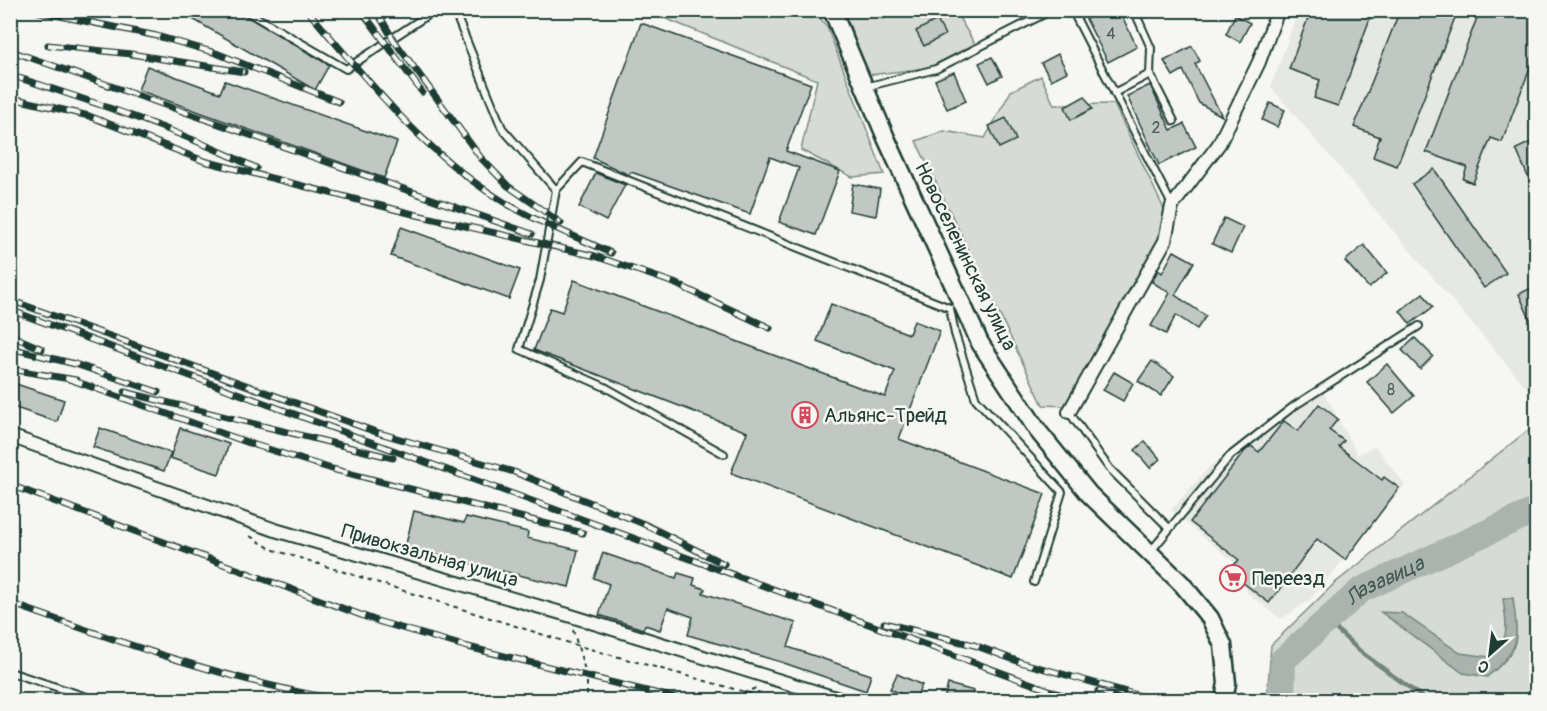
<svg xmlns="http://www.w3.org/2000/svg" width="1547" height="711" font-family="Pangolin,sans-serif">
<rect width="100%" height="100%" fill="#f6f6f2"/>
<filter id="ink" filterUnits="userSpaceOnUse"><feTurbulence type="fractalNoise" baseFrequency=".0167" numOctaves="2"/><feDisplacementMap in="SourceGraphic" scale="12" xChannelSelector="R" yChannelSelector="G"/><feConvolveMatrix kernelMatrix="1 2 1 2 8 2 1 2 1" color-interpolation-filters="sRGB"/></filter>
<g filter="url(#ink)">
<g fill="#e6e8e4">
<polygon points="1298,11 1536,11 1536,399 1271,87"/>
<polygon points="1324,393 1358,455 1375,446 1405,485 1310,600 1281,619 1247,593 1245,571 1171,510 1209,467"/>
</g>
<g fill="#d6dbd6" stroke="#7a8c85" stroke-width="1.5">
<polygon points="647,11 815,11 827,27 884,174 852,177 801,150 817,80"/>
<polygon points="844,11 878,11 883,19 904,11 955,11 975,44 928,68 868,75"/>
<polygon points="1041,76 1054,105 1114,104 1164,209 1160,240 1066,406 1043,405 916,141 944,131 985,138 1011,91"/>
<polygon points="1536,424 1536,700 1267,700 1271,645 1335,583"/>
</g>
<path fill="#aab3ae" stroke="#72847d" stroke-width="1.5" d="M1513,598C1518,639 1522,649 1487,677L1463,673L1381,612L1402,613L1460,653L1490,657C1512,638 1506,624 1503,599Z"/>
<g fill="none" stroke-linecap="round" stroke-linejoin="round">
<polyline stroke="#72847d" stroke-width="4.5" points="1326,620 1361,652 1426,700"/>
<path stroke="#aab3ae" stroke-width="26" id="s1" d="M1282,700L1283,660L1361,590L1536,510"/>
</g>
<g fill="#c1c8c3" stroke="#1f3d34" stroke-width="1.5">
<polygon points="177,10 236,10 329,65 315,90"/>
<polygon points="1103,10 1119,10 1137,47 1108,62 1086,19"/>
<polygon points="1311,10 1373,10 1338,106 1314,98 1320,80 1289,69"/>
<polygon points="1400,10 1458,10 1397,166 1373,157 1380,137 1354,127"/>
<polygon points="1480,10 1519,10 1536,17 1536,52 1502,142 1491,138 1473,183 1463,179 1467,167 1426,152"/>
<polygon points="1235,15 1250,23 1240,42 1226,34"/>
<polygon points="937,20 945,35 924,46 916,31"/>
<polygon points="641,23 811,84 786,151 840,171 816,235 779,222 799,168 770,157 750,214 631,172 629,175 593,158"/>
<polygon points="1192,46 1200,61 1195,64 1222,116 1199,103 1183,70 1173,76 1164,61"/>
<polygon points="1058,54 1067,72 1051,80 1041,63"/>
<polygon points="992,57 1002,76 989,83 979,63"/>
<polygon points="147,66 220,93 225,81 397,142 384,178 138,90"/>
<polygon points="954,72 966,101 947,109 935,80"/>
<polygon points="1150,85 1171,130 1184,124 1196,147 1159,165 1127,96"/>
<polygon points="1085,96 1092,109 1071,120 1065,107"/>
<polygon points="1270,103 1285,110 1277,127 1262,120"/>
<polygon points="1006,118 1016,140 999,148 989,126"/>
<polygon points="1531,142 1536,155 1536,195 1516,149"/>
<polygon points="1434,169 1506,273 1484,288 1412,184"/>
<polygon points="596,173 625,185 606,221 579,207"/>
<polygon points="853,184 880,189 876,216 849,211"/>
<polygon points="1224,218 1243,227 1231,253 1212,244"/>
<polygon points="401,227 520,270 509,299 391,256"/>
<polygon points="1364,245 1387,273 1369,288 1345,261"/>
<polygon points="1174,251 1194,262 1175,295 1206,316 1197,329 1176,315 1166,334 1151,326 1170,293 1152,282 1158,270 1162,273"/>
<polygon points="574,280 885,397 895,371 817,341 831,304 909,334 914,321 940,331 899,439 1045,494 1013,579 731,473 747,432 534,350 550,308 562,312"/>
<polygon points="1531,288 1536,301 1536,333 1519,294"/>
<polygon points="1423,293 1433,307 1410,324 1400,311"/>
<polygon points="1415,338 1433,356 1420,369 1402,350"/>
<polygon points="1152,361 1174,376 1161,396 1138,381"/>
<polygon points="1387,364 1414,396 1394,413 1367,382"/>
<polygon points="1114,372 1133,383 1123,401 1103,390"/>
<polygon points="10,382 64,400 57,422 10,406"/>
<polygon points="1319,404 1338,419 1329,430 1344,441 1339,447 1382,480 1384,477 1399,488 1345,560 1317,539 1269,603 1242,582 1234,589 1222,576 1239,560 1190,522 1244,452 1251,446 1259,452 1284,421 1298,431"/>
<polygon points="100,428 171,453 164,471 93,447"/>
<polygon points="180,428 229,444 219,474 170,458"/>
<polygon points="1145,441 1160,459 1150,468 1135,450"/>
<polygon points="414,511 464,523 466,517 528,532 527,538 578,550 569,587 405,548"/>
<polygon points="603,553 676,578 678,573 695,578 693,585 705,589 703,593 796,623 788,647 871,675 866,691 781,662 688,635 693,617 668,608 660,630 645,625 643,629 599,615 609,584 594,578"/>
<polygon points="897,674 922,685 915,700 890,689"/>
<polygon points="948,684 974,691 971,700 944,700"/>
</g>
<g fill="none" stroke-linecap="round" stroke-linejoin="round">
<defs>
<g id="lane">
<polyline points="244,10 346,69 435,10"/>
<polyline points="454,10 502,128 556,190"/>
<polyline points="1072,10 1172,205"/>
<polyline points="1150,74 1174,121"/>
<polyline points="865,87 936,69 1052,10"/>
<polyline points="1114,93 1150,74 1151,48 1134,10"/>
<polyline points="1069,412 1109,468 1169,528"/>
<polyline points="724,454 605,387 519,349 540,280 556,190 582,162 950,308 955,334 976,399 1062,492 1034,582"/>
<polyline points="1151,551 1230,456 1294,406 1419,326"/>
<polyline points="10,672 96,700"/>
</g>
<g id="street">
<polyline points="1069,412 1165,241 1172,206 1219,144 1259,62 1278,10"/>
<polyline points="10,436 275,530 568,615 842,700"/>
</g>
<polyline id="secondary" points="832,10 886,138 980,343 1038,431 1089,494 1182,584 1210,618 1223,645 1227,683 1224,700"/>
</defs>
<use href="#lane" stroke="#1f3d34" stroke-width="10"/>
<use href="#street" stroke="#1f3d34" stroke-width="16"/>
<use href="#secondary" stroke="#1f3d34" stroke-width="21"/>
<g stroke="#1f3d34" stroke-width="2" stroke-dasharray="4.5 4.5" stroke-linecap="butt">
<polyline points="250,536 271,549 579,646 774,700"/>
<polyline points="573,630 587,677 587,700"/>
<polyline points="1241,692 1245,700"/>
<polyline points="726,700 756,688"/>
</g>
<use href="#lane" stroke="#f6f6f2" stroke-width="6"/>
<use href="#street" stroke="#f6f6f2" stroke-width="12"/>
<use href="#secondary" stroke="#f6f6f2" stroke-width="16"/>
<defs>
<g id="rail">
<path d="M307,10C364,76 422,150 496,197C531,220 573,235 611,253"/>
<polyline points="361,10 422,92"/>
<polyline points="376,10 393,39 481,158 508,186 561,223"/>
<polyline points="36,11 157,36 216,53 339,102"/>
<polyline points="48,45 131,54 244,72"/>
<polyline points="17,53 532,234"/>
<path d="M10,75C94,102 176,129 256,168"/>
<polyline points="12,98 89,116 204,161 417,215 595,256 674,283 770,328"/>
<polyline points="10,300 376,432 514,472 644,524 724,564"/>
<polyline points="10,310 1076,700"/>
<polyline points="10,335 42,349"/>
<polyline points="10,348 75,364 158,392"/>
<polyline points="10,369 76,380"/>
<polyline points="69,379 255,445 332,469 583,533"/>
<polyline points="125,392 393,458"/>
<polyline points="10,485 377,621 464,646 683,700"/>
<path d="M10,603C119,642 227,680 340,700"/>
<polyline points="884,623 974,645 1020,662 1155,700"/>
<polyline points="1098,691 1123,700"/>
</g>
</defs>
<use href="#rail" stroke="#1f3d34" stroke-width="7"/>
<use href="#rail" stroke="#f6f6f2" stroke-width="4.5" stroke-dasharray="14" stroke-linecap="butt"/>
</g>
</g>
<defs>
<symbol id="building-ring" viewBox="-11 -11 22 22"><circle r="9.5" fill="#f6f6f2" stroke="#d1495b" stroke-width="1.5"/><path d="M-4-6H4V6H1V3H-1V6H-4ZM-2.5-4.3h1.7v1.8h-1.7ZM.8-4.3h1.7v1.8H.8ZM-2.5-1h1.7V.8h-1.7ZM.8-1h1.7V.8H.8Z" fill="#d1495b"/></symbol>
<symbol id="supermarket-ring" viewBox="-11 -11 22 22"><circle r="9.5" fill="#f6f6f2" stroke="#d1495b" stroke-width="1.5"/><path d="M-6-5.5h2.5l.6 2H6L4.5 2H-2.5L-4.4-4H-6ZM-1.5 3.2a1.3 1.3 0 1 0 .1 0ZM3 3.2a1.3 1.3 0 1 0 .1 0Z" fill="#d1495b"/></symbol>
</defs>
<g fill-rule="evenodd">
<use href="#building-ring" x="790" y="400" width="30" height="30"/>
<use href="#supermarket-ring" x="1218" y="563" width="30" height="30"/>
</g>
<g text-anchor="middle" stroke-width="5" stroke-linejoin="round" paint-order="stroke">
<g font-size="16" fill="#486058">
<text x="1111" y="39">4</text>
<text x="1156" y="133">2</text>
<text x="1391" y="395">8</text>
</g>
<g font-size="20" fill="#1f3d34" stroke="#f6f6f2">
<text transform="translate(966 256) rotate(64)" y="7">Новоселенинская улица</text>
<text transform="translate(430 555) rotate(16)" y="7">Привокзальная улица</text>
</g>
<g font-size="20" fill="#1f3d34" stroke="#f6f6f2" text-anchor="start">
<text x="824" y="422">Альянс-Трейд</text>
<text x="1252" y="585">Переезд</text>
</g>
<g font-size="21" font-style="italic" fill="#425a52" stroke="#f6f6f2">
<text dy="7" stroke="none"><textPath href="#s1" startOffset="170">Лазавица</textPath></text>
</g>
</g>
<rect width="1547" height="711" fill="none" stroke="#f6f6f2" stroke-width="36"/>
<rect x="18" y="18" width="1511" height="675" fill="none" stroke="#1f3d34" stroke-width="2" filter="url(#ink)"/>
<g transform="translate(1490 654) rotate(208)" stroke="#f6f6f2" stroke-width="4.5" paint-order="stroke">
<path d="M0-4.5L10 22L0 15L-10 22Z" fill="#1f3d34"/>
<text y="-9" font-size="16" font-weight="bold" text-anchor="middle" fill="#1f3d34">С</text>
</g>
</svg>
